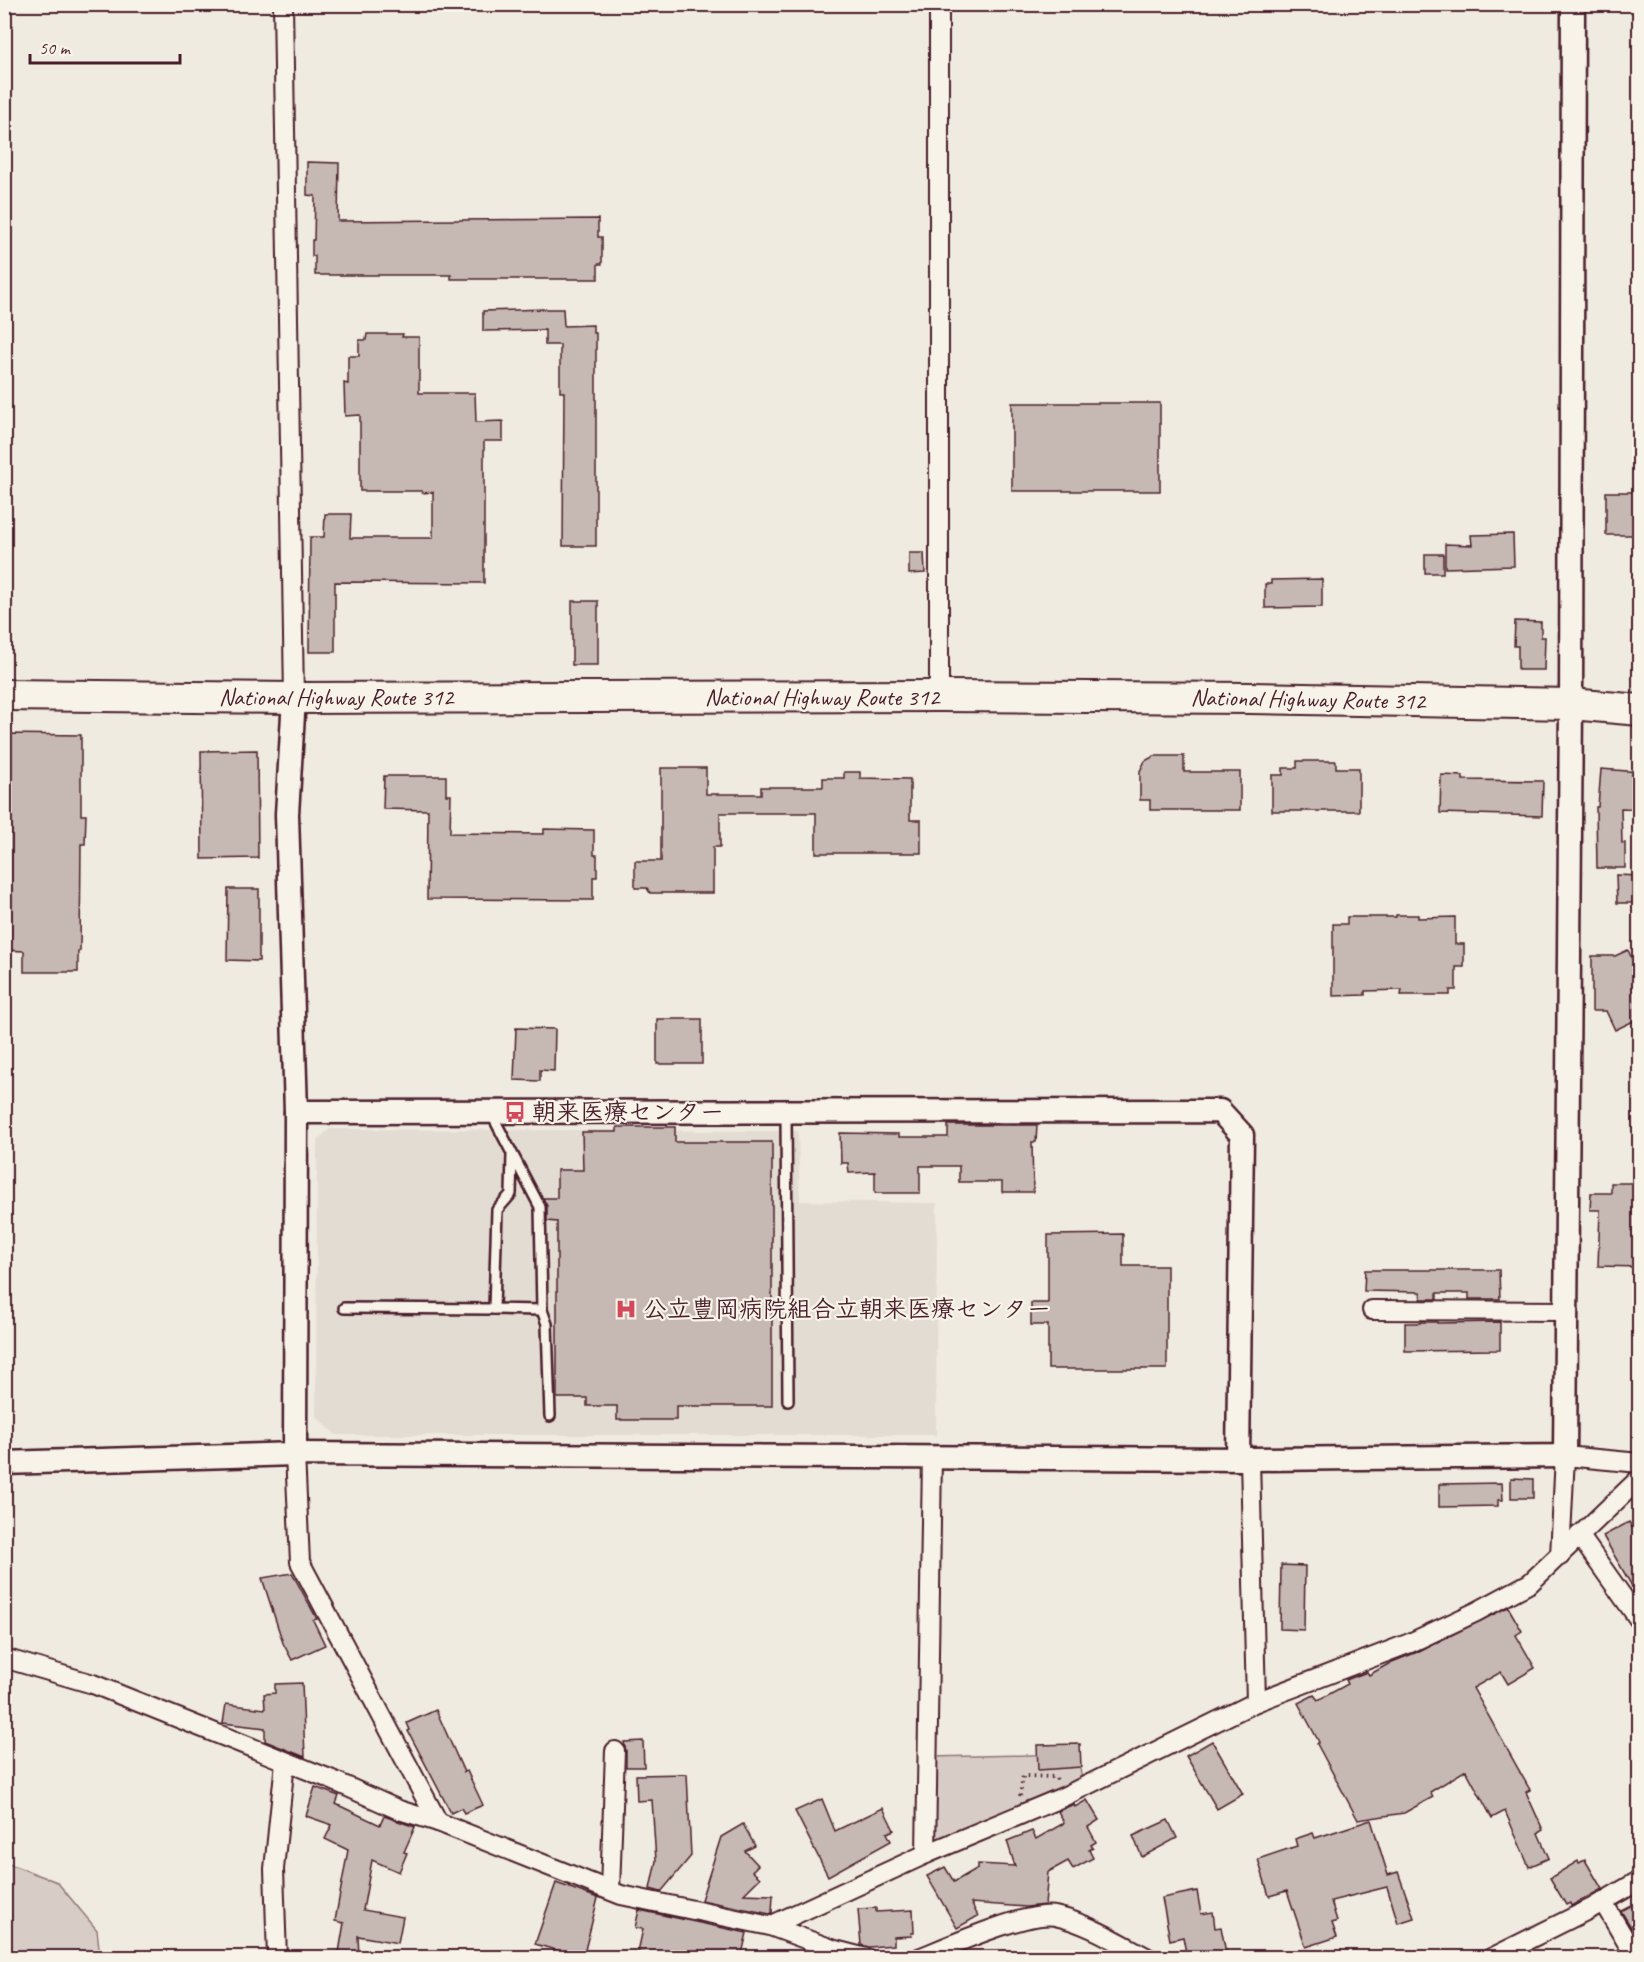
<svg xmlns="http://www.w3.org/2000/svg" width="1644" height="1962" font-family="Caveat,'Klee One',sans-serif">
<rect width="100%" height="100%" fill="#f0ebe0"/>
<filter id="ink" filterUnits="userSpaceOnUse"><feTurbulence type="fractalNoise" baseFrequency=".0167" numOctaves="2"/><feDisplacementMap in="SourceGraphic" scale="12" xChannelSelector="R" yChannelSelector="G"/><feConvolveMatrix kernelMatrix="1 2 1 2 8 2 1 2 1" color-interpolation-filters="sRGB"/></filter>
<g filter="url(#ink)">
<polygon fill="#e3dcd2" points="329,1129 798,1131 800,1201 937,1203 936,1435 336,1435 316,1416 317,1141"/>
<g fill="#d8cdc6" stroke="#917678" stroke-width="1.5">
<polygon points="1077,1754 1082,1779 926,1854 929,1757"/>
<polygon points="4,1862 57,1882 97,1930 100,1957 5,1957"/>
</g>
<g fill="#c6b8b3" stroke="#4a1f2b" stroke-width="1.5">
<polygon points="307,162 339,163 338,221 598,219 598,237 602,237 602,264 598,264 598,279 451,279 451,275 315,275 315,256 312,256 312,240 314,240 315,196 307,195"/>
<polygon points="544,309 563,309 564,326 593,325 593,333 596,333 596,546 563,546 564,392 560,392 560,345 545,345 545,330 483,331 483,311"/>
<polygon points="367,334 403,334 402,337 419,337 419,393 475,393 476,422 503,421 503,441 484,441 484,583 335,582 335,652 309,652 310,537 324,537 325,514 351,514 350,538 433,538 433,492 422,493 422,491 360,491 360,415 345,416 344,383 348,384 348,356 359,356 359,340 366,340"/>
<rect x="1012" y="403" width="148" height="88"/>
<rect x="1606" y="492" width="34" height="43"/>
<polygon points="1513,534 1514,566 1445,568 1445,544 1472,545 1471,535"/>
<polygon points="909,553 924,553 925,573 909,574"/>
<rect x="1425" y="554" width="18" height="19"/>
<polygon points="1322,579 1322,607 1265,608 1265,584 1271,584 1271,580"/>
<rect x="572" y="601" width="26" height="64"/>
<polygon points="1515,621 1541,622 1541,637 1545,637 1544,670 1518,670 1518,646 1514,646"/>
<polygon points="4,734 81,735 81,815 86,815 85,844 81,844 80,951 78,951 78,972 24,972 24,951 4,950"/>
<polygon points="257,750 258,858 202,859 201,751"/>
<polygon points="1154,756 1184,756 1184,772 1240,772 1240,810 1150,810 1150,800 1140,800 1140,771 1145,761"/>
<polygon points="1297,761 1336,761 1336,768 1359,768 1359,811 1272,811 1272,775 1283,775 1283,768 1297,768"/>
<polygon points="661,768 706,768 706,794 761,794 761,787 823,787 823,778 844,778 844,772 860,772 860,778 910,779 910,820 921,820 921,853 816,853 816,813 720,813 720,847 713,847 713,893 650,893 647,888 635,888 635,861 661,861"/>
<polygon points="1601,769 1640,772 1640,809 1621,808 1622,843 1625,843 1625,868 1597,868 1596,807 1598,807"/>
<polygon points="1441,775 1463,776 1463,780 1543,781 1542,816 1440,813"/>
<polygon points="384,776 446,776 446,795 451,795 450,833 544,834 544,829 594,830 594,855 597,855 597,877 593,877 593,900 427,899 428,810 383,809"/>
<polygon points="1616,875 1640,876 1640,903 1617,903"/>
<polygon points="228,889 259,889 259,961 227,960"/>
<polygon points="1396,915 1418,915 1418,918 1455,917 1455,944 1464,944 1464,967 1456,967 1456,990 1450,990 1450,995 1401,995 1402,990 1365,991 1365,995 1333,996 1333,924 1347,924 1347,917 1396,917"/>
<polygon points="1628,950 1633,961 1640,958 1640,1018 1615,1030 1606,1011 1592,1011 1592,956 1615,956"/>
<rect x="657" y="1019" width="45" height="45"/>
<polygon points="516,1028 555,1029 554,1071 540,1070 540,1081 514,1080"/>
<polygon points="948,1125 1037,1125 1036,1142 1032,1142 1033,1192 1002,1192 1002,1182 959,1182 959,1166 920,1166 920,1193 875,1193 875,1172 849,1173 848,1163 841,1163 840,1133 899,1134 899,1137 948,1137"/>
<polygon points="617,1127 675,1127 675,1142 772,1142 772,1406 676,1406 676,1420 617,1420 617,1406 587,1406 587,1398 557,1398 557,1222 547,1221 547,1206 543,1198 557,1198 557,1170 583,1170 582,1132 617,1132"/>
<polygon points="1611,1183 1640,1183 1640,1267 1598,1266 1600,1210 1590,1210 1591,1193 1611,1193"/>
<polygon points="1123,1234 1123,1266 1167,1266 1167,1369 1048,1369 1048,1325 1031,1325 1031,1303 1048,1303 1048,1235"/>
<polygon points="1365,1270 1499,1270 1500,1299 1469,1299 1469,1293 1437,1293 1437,1299 1421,1299 1421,1292 1364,1291"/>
<polygon points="1420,1322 1437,1322 1437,1323 1500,1322 1500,1350 1405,1351 1405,1323 1420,1323"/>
<polygon points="1511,1478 1533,1479 1533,1498 1511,1498"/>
<polygon points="1502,1483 1503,1500 1498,1500 1498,1506 1439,1507 1439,1484"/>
<polygon points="1629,1522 1640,1541 1640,1600 1603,1536"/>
<polygon points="1281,1565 1305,1566 1304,1630 1280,1629"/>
<polygon points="292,1573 317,1619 313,1620 325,1645 292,1660 283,1643 262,1578"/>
<polygon points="1508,1607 1522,1631 1516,1635 1535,1668 1508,1684 1501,1672 1473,1688 1530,1790 1526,1792 1543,1830 1538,1833 1549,1858 1529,1867 1505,1811 1492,1818 1466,1770 1430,1792 1433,1797 1404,1813 1358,1820 1317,1744 1319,1742 1298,1703 1314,1695 1318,1700 1348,1684 1346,1680 1351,1678 1367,1672 1369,1675 1392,1662 1415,1653"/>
<polygon points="302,1683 305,1757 265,1741 265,1728 223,1723 226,1704 265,1709 264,1694 275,1693 275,1684"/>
<polygon points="436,1710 464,1772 467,1771 483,1805 464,1813 461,1808 451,1813 408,1731 410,1730 407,1723"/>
<polygon points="643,1741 644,1767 626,1767 626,1751 624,1742"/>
<polygon points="1212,1741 1243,1794 1217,1809 1186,1756"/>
<polygon points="1080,1744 1081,1767 1038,1770 1037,1745"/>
<polygon points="687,1774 691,1856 661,1892 650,1889 656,1861 652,1800 637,1801 636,1775"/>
<polygon points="315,1787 339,1796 336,1804 380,1825 384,1816 415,1827 404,1852 407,1853 399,1872 372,1860 363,1910 403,1917 398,1943 358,1936 359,1958 338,1958 344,1923 335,1921 348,1850 325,1839 332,1825 306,1816"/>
<polygon points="822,1799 835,1831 883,1808 894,1830 887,1833 891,1841 828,1876 795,1811"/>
<polygon points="1087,1800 1099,1820 1088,1827 1096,1842 1091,1845 1093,1848 1089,1850 1093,1858 1073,1869 1068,1861 1048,1872 1045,1905 1026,1907 971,1903 978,1916 957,1928 927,1876 945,1867 954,1882 978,1868 978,1864 1015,1866 1007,1841 1032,1831 1036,1839 1064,1823 1058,1811 1074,1804 1075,1807"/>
<polygon points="1168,1820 1177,1838 1142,1857 1133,1836"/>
<polygon points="1371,1820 1388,1875 1398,1872 1414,1918 1398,1923 1387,1887 1331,1901 1337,1921 1332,1923 1337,1937 1306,1947 1287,1891 1269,1896 1258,1859 1297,1846 1295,1839 1313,1833 1315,1838"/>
<polygon points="743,1824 755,1846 745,1851 758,1865 752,1871 760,1878 744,1894 773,1895 772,1913 770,1914 701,1900 721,1837"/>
<polygon points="1585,1860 1602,1889 1571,1906 1570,1903 1566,1905 1550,1878 1578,1861 1579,1863"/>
<polygon points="556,1883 598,1898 583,1958 535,1944"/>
<polygon points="1197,1891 1201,1914 1213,1912 1215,1928 1221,1927 1227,1958 1187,1958 1183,1937 1170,1940 1162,1898"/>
<polygon points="1640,1901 1640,1942 1621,1911"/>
<polygon points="876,1908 876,1912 913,1910 914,1933 911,1933 912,1936 894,1937 894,1945 869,1947 861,1945 858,1909"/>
<polygon points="639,1910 747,1933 741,1958 715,1958 694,1953 693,1958 672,1954 672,1958 662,1958 638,1952 643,1929 635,1928"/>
</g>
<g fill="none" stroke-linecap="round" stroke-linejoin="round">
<defs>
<g id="service">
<polyline points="786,1112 788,1401"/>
<polyline points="491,1113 540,1207 542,1310 494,1309 497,1210 511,1194 512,1154"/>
<polyline points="344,1308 494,1309"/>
<polyline points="542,1310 547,1324 550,1416"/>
</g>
<g id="minor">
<polyline points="283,4 294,698"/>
<polyline points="939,696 939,4"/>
<polyline points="1372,1310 1566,1311"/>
<polyline points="295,1454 300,1562 438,1822"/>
<polyline points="1250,1459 1256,1702"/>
<polyline points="1579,1535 1640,1621"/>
<polyline points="1560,1556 1565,1456 1640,1463"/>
<polyline points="4,1658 93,1684 330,1779 399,1810 438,1822 621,1895 770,1926 835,1950 866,1958"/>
<polyline points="926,1854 932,1457"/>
<polyline points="610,1890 615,1751"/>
<polyline points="1603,1902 1636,1958"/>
<polyline points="770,1926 926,1854 1063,1797 1256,1702 1410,1643 1476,1612 1530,1583 1640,1478"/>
<polyline points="277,1958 274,1869 285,1762"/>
<path d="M919,1958C949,1946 1027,1911 1055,1916C1088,1923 1119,1943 1148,1958"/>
<polyline points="1491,1958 1592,1908 1640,1880"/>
</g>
<g id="tertiary">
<polyline points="294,698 287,814 296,1112 295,1454"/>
<polyline points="296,1112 1220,1111 1242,1135 1238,1459"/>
<polyline points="4,1463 295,1454 1250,1459 1565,1456 1571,704 1573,4"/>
</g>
<polyline id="trunk" points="4,695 294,698 939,696 1251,698 1571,704 1640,710"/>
</defs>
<use href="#service" stroke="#4a1f2b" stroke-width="14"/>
<use href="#minor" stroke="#4a1f2b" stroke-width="22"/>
<use href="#tertiary" stroke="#4a1f2b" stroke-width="27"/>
<use href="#trunk" stroke="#4a1f2b" stroke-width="34"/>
<polyline stroke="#4a1f2b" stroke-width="4" stroke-dasharray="1.5 4.5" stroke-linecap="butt" points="1020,1796 1023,1776 1055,1777 1057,1780"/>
<use href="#service" stroke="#f7f3e8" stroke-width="9"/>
<use href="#minor" stroke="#f7f3e8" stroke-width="18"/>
<use href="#tertiary" stroke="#f7f3e8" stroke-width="22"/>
<use href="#trunk" stroke="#f7f3e8" stroke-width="30"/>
</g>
</g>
<defs>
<symbol id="bus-bare" viewBox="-9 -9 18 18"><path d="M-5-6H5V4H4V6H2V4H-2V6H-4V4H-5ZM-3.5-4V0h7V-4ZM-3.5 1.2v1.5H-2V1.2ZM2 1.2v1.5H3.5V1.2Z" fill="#d1495b" stroke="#f7f3e8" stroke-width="2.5" paint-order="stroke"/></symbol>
<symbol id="hospital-bare" viewBox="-9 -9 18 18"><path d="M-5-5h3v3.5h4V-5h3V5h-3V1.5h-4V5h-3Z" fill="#d1495b" stroke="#f7f3e8" stroke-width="2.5" paint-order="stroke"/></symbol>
</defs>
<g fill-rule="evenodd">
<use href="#bus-bare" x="500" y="1097" width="30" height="30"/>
<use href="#hospital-bare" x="611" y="1294" width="30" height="30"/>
</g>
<g text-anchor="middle" stroke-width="4.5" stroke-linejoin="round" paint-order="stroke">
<g font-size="24" fill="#4a1f2b" stroke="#f7f3e8">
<text x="336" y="705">National Highway Route 312</text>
<text x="822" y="705">National Highway Route 312</text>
<text transform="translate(1308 699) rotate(1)" y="8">National Highway Route 312</text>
</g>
<g font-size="24" font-weight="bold" fill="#4a1f2b" stroke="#f7f3e8" text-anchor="start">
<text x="532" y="1120">朝来医療センター</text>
<text x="643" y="1317">公立豊岡病院組合立朝来医療センター</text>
</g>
</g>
<rect width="1644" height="1962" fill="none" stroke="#f7f3e8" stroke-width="24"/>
<rect x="12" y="12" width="1620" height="1938" fill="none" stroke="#4a1f2b" stroke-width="2" filter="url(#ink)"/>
<path d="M30 54v9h150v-9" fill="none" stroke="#4a1f2b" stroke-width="3"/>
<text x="39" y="54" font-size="18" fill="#4a1f2b" stroke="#f7f3e8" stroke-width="4.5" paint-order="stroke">50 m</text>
</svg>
